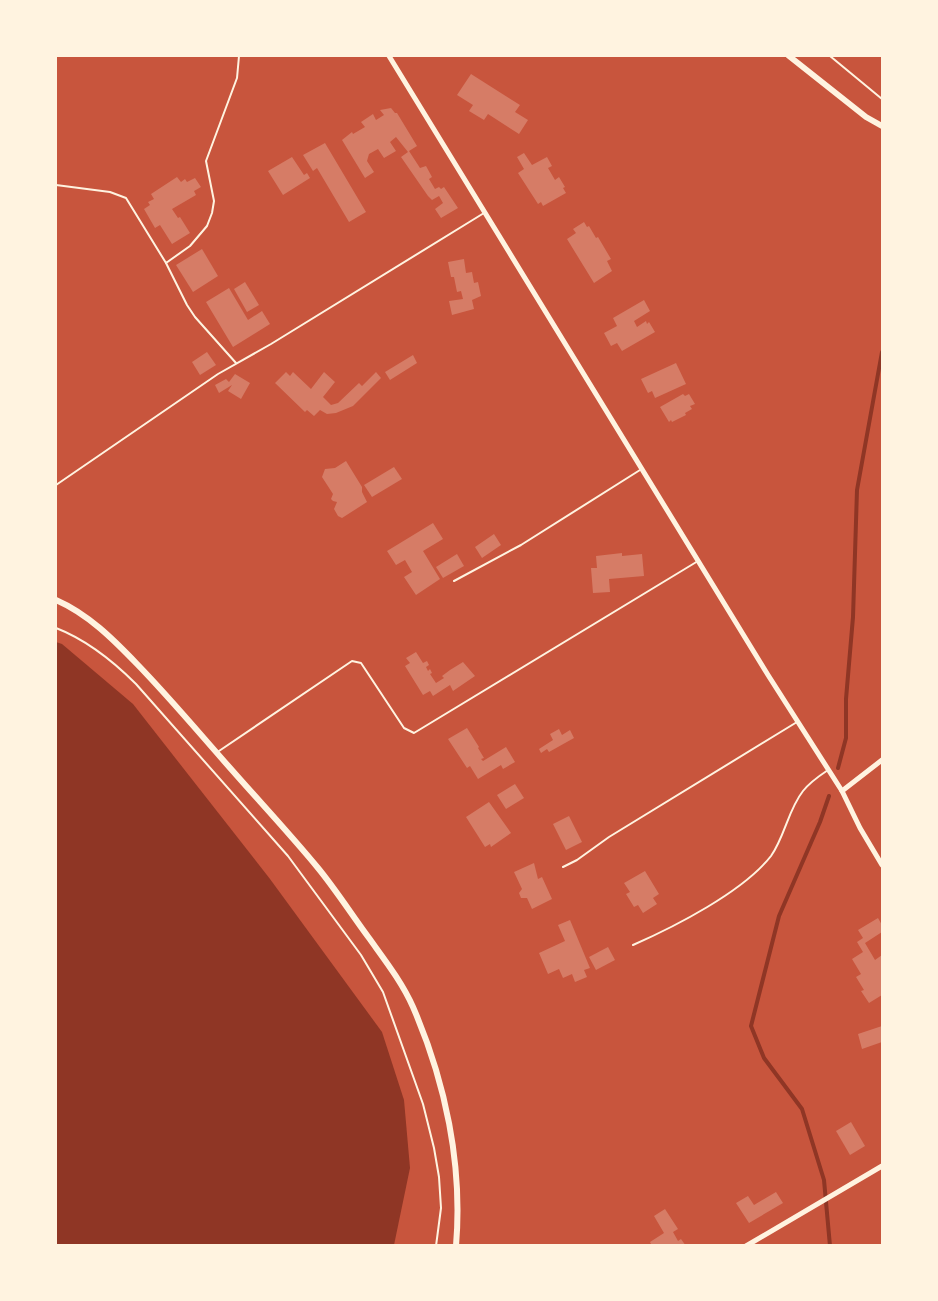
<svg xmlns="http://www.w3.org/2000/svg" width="938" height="1301" font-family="'Varela Round',sans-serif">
<rect width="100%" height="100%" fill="#c8553d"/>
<polygon fill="#8f3625" points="56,642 62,644 133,704 270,879 382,1032 404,1100 410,1168 394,1245 56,1245"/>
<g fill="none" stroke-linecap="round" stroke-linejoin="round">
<g stroke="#8f3625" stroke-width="4">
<polyline points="838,768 846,738 846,699 853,617 857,490 882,352"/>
<polyline points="829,796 820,822 779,916 751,1026 764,1058 802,1109 824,1180 830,1246"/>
</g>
</g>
<g fill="#d67c66">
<polygon points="471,74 520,105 515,112 528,120 519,134 488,114 484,120 469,111 473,105 457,95"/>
<polygon points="391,108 395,113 397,113 417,146 409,151 420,168 426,166 432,177 429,179 435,189 439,187 441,189 444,187 458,208 441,218 435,209 443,203 439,196 432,200 428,196 401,157 408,152 396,137 390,142 396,151 384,158 378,149 369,154 367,161 374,172 365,178 342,140 352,132 353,134 365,127 361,122 373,114 376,120 384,115 380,110"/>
<polygon points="325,143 366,212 349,222 317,168 313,171 303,155"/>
<polygon points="524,153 532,165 547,157 552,166 548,168 555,180 559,177 565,187 563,188 566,193 543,206 541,202 538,204 518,173 524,169 517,157"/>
<polygon points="292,157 304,175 307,173 310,178 283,195 268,171"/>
<polygon points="177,177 181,182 185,179 187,182 195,178 201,187 194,191 196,195 172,209 178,218 180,217 190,233 172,244 160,225 155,228 144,209 150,205 148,202 154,199 151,194"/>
<polygon points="584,222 587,227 589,226 596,238 598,237 611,259 607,261 612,271 594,283 567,239 576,233 573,229"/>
<polygon points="202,249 218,276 193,292 176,265"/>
<polygon points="464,259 466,273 472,272 474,283 478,282 481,296 472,300 474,309 452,315 449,301 463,299 461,291 457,292 454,277 451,277 448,262"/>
<polygon points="245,282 259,305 247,312 234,289"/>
<polygon points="229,288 248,320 262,311 270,324 233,347 206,302"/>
<polygon points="644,300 650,311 634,321 637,327 646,321 647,324 649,322 655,332 622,351 617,343 611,346 604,333 617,326 613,318"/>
<polygon points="207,352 216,365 200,375 192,362"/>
<polygon points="413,355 417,363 390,380 385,372"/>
<polygon points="676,363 686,384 655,398 652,391 648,393 641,379"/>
<polygon points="286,372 290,376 293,372 311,389 324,372 335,382 323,397 331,405 338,403 359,383 362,386 376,372 381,378 353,406 336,413 327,414 320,410 314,416 307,410 305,412 275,383"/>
<polygon points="235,374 250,383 241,399 228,391 232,385 219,393 215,385 226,379 229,382"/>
<polygon points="683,394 685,396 689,394 695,404 690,406 692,409 685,413 686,415 672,422 671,420 669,422 660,407"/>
<polygon points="346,461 362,487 362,492 367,502 342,518 338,516 334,509 337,502 333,501 331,499 333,494 322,477 325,469 335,468"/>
<polygon points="394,467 402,479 372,497 364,485"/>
<polygon points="433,523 443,539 423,551 440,579 416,595 404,577 412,572 405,560 396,565 387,551"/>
<polygon points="494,534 501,545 482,558 475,547"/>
<polygon points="622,553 622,556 642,554 644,576 609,579 610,592 593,593 591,568 597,568 596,556"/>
<polygon points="457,554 464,566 443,578 436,567"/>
<polygon points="416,652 423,663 427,661 429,665 426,667 428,671 430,669 432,673 430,674 436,683 444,678 442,676 450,670 463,662 475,676 453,691 450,685 433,696 430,691 423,695 405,666 410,663 406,658"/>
<polygon points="467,728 479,747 478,748 484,758 481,759 483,761 506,747 515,762 503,769 501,765 478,779 470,766 467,768 448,739"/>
<polygon points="559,729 562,735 570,730 574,738 549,752 547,749 541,753 539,749 553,740 550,734"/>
<polygon points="515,784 524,798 506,809 497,795"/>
<polygon points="489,802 511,833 491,847 490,844 485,847 466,817"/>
<polygon points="569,816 582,842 566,850 553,824"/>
<polygon points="534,863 538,879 542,877 552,899 532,909 527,898 521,898 519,893 522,889 514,872"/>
<polygon points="645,871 659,894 653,898 657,904 643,913 638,905 634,907 626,894 630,892 624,883"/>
<polygon points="878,918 882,925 882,932 865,943 875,960 882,955 882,995 869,1003 861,991 864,990 856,977 861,974 852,959 863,952 857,942 863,938 858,930"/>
<polygon points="570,920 590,968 584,970 587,977 575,982 572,974 563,978 559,969 548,974 539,953 565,941 558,925"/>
<polygon points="608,947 615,960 596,970 589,957"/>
<polygon points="882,1026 882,1042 862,1049 858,1034"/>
<polygon points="851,1122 865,1146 850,1155 836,1131"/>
<polygon points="776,1192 783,1203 749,1223 736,1203 748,1196 754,1205"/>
<polygon points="665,1209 678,1229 673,1232 678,1241 681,1239 686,1246 652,1246 650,1242 664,1233 654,1216"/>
</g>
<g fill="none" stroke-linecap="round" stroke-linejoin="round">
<g stroke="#fff3e0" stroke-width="2">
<polyline points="830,56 882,99"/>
<path d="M56,628C87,640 112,660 136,684L288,856L361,955L383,992L423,1104L434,1148L439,1177L441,1208L436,1246"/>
</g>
<g stroke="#fff3e0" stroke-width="2">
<polyline points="56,185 110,192 126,198 166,263 190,246 207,226 212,213 214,201 206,161 237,78 239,56"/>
<polyline points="166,263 187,305 195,317 236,363"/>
<polyline points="56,485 218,374 271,344 484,213"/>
<polyline points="454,581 521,545 640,470"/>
<polyline points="219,751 352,661 361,663 404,728 414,733 698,561"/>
<polyline points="563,867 577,860 609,837 797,722"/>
<path d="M633,945C674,927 743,892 771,856C785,836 788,810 803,791C810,782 819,776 828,770"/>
</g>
<g stroke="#fff3e0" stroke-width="5">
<polyline points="389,56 768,675 842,791 860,828 882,865"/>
<polyline points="842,791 882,760"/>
<polyline points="746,1246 882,1166"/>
</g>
<g stroke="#fff3e0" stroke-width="6">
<polyline points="789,56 866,117 882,126"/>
<path d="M56,600C88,614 113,639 137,664C170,698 200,734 231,769C260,802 290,834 318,868C336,890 352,915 369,938C384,959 402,982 413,1007C445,1081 463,1164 456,1246"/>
</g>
</g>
<rect width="938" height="1301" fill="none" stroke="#fff3e0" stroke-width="114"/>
</svg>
